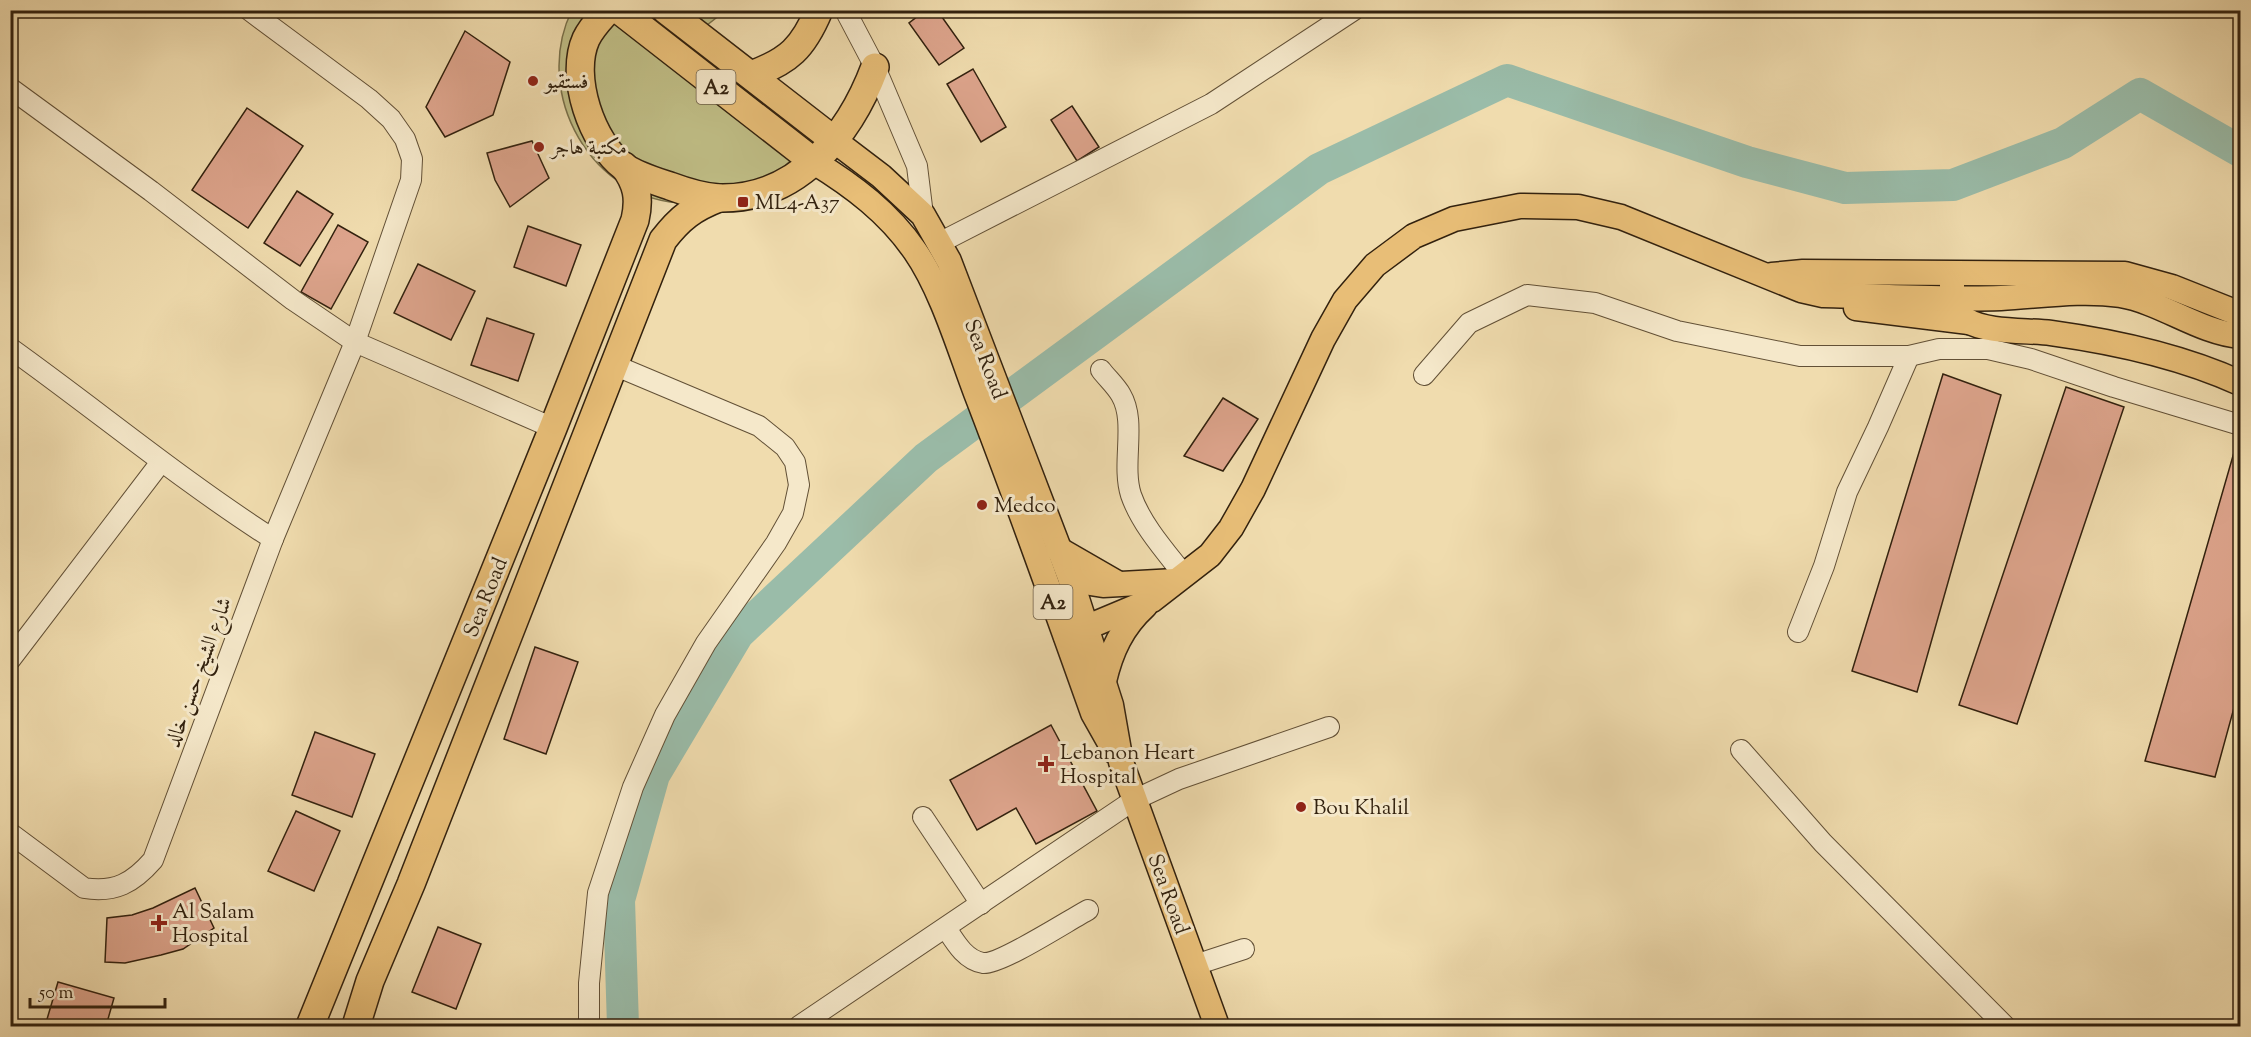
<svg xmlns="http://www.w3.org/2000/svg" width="2251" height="1037" font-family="'Sorts Mill Goudy',Amiri,serif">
<rect width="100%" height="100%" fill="#f0dcae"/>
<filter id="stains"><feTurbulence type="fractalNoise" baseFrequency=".00333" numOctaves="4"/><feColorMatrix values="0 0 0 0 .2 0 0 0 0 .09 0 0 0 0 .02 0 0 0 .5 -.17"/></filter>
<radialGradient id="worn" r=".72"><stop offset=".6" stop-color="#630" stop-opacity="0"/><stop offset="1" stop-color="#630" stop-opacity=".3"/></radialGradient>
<path fill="#c0be86" stroke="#79704a" stroke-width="1.5" d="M572,10L725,11L679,47L797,154C773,180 763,180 731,190C717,194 701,203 687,203C592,203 531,93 572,10Z"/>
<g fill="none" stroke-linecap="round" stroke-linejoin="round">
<polyline stroke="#9abca9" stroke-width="32" points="623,1026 619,900 654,775 738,634 926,458 1319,169 1507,80 1747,162 1845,188 1953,185 2063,143 2140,94 2240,151"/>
</g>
<g fill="#dda48c" stroke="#32210e" stroke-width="1.5">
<polygon points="926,10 937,10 964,48 939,65 909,23"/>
<polygon points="465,31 510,62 493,115 445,137 426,107"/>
<polygon points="973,69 1006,127 981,142 947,84"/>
<polygon points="1072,106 1099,147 1077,161 1051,120"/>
<polygon points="247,108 303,146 248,228 192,190"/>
<polygon points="532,141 549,178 510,207 495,180 487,153"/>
<polygon points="297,191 333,214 300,266 264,243"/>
<polygon points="338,225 368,242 331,309 301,292"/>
<polygon points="528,226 581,245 566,286 514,267"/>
<polygon points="418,264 475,291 451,340 394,313"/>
<polygon points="487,318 534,334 518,381 471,365"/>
<polygon points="1943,374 2001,395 1917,692 1852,671"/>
<polygon points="2066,387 2124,407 2017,724 1959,705"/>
<polygon points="1223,398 1258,419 1223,471 1184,456"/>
<polygon points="2237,442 2240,443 2240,686 2215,777 2145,761"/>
<polygon points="535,647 578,662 546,754 504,739"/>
<polygon points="1051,725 1097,811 1036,844 1016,808 977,830 950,780"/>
<polygon points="315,732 375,754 352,817 292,795"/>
<polygon points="296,811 340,831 314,891 268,871"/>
<polygon points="195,888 214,928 183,949 161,955 125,963 105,962 107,918 132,915 153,908"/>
<polygon points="438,927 481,944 456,1009 412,992"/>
<polygon points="58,982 114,998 106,1026 45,1026"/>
</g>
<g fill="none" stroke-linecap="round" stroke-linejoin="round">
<defs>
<g id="minor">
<polyline points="845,10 875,67 917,166 923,215"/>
<polyline points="10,88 151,191 293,300 355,342 553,428"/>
<polyline points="941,242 1211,104 1354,10"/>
<path d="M10,348C98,411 182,481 273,539"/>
<path d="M1101,370C1107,378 1116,386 1121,395C1137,422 1121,464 1131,495C1141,524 1165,551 1184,575"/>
<polyline points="1424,375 1469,323 1527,295 1595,303 1677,331 1800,356 1909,356 1939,349 1988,349 2031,359 2114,387 2240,425"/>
<polyline points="1798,632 1824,566 1847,492 1878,427 1909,356"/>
<polyline points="10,660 161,462"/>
<polyline points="1741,750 1823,843 2005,1026"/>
<polyline points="923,817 981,904"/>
<path d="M10,833L84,888C115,893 133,883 153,860L273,539L355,342L411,180L412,159L405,139L391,119L369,99L249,10"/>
<path d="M946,928C955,942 965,960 983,963C1000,965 1069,920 1088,910"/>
<polyline points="1195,965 1244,949"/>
<polyline points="589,1026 589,983 598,893 633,787 665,715 706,643 776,543 793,513 799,485 795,462 785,447 759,426 614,365"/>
<polyline points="799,1026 1134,800 1179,779 1329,727"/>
</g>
<g id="major">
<polyline points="835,141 881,176 923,215 949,261 1071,580 1111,705 1121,762 1217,1026"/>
<path d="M814,162C853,186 889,213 915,251C942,290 959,348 976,393C1017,499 1055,606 1093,713L1115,752"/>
<polyline points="1772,275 1803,272 2125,274 2172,287 2235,312 2240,317"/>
<path d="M1952,285C1952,299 1952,312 1966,320C1987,333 2027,330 2051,333C2116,342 2181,356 2240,383"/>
<polyline points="1856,308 1969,322"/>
<polyline points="1058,549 1117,583"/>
<polyline points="1071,580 1103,585 1175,581"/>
<path d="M1066,636L1152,600L1210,555L1231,528L1253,489L1323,339L1345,300L1375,265L1414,236L1454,219L1520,206L1578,207L1621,217L1801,290L1823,295C1882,296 1942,300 2001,298C2040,296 2081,289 2120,295C2162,302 2198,332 2240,336"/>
<path d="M1104,681C1111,651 1122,627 1145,606"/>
</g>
<g id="highway">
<path d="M608,10C600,19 591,28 586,39C569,77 592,143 624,167C638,176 655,181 670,186C686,192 702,197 719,198C798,200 850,134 875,67"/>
<polyline points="619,10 814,162"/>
<polyline points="666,10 835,141"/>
<path d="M751,75C789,61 803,48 819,10"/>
<path d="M310,1026L553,428L635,220C640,198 637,184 624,166"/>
<path d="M356,1026L370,981L411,884L663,240C680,218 693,208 719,198"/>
</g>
</defs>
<use href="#minor" stroke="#625036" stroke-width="22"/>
<use href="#major" stroke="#32210e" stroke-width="27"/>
<use href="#highway" stroke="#32210e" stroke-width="30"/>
<use href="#minor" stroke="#f5e8ca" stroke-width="20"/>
<use href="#major" stroke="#e8be77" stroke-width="24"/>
<use href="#highway" stroke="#e8be77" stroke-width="27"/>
</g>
<g fill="#8f2418" stroke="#f5e8ca" stroke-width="2">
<circle cx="533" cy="81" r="6"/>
<circle cx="539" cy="147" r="6"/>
<rect x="737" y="196" width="12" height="12" rx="3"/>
<circle cx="982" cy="505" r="6"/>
<path d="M1043 755h6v6h6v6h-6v6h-6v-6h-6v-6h6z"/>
<circle cx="1301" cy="807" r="6"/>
<path d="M156 914h6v6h6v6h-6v6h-6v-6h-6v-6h6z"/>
</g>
<g text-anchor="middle" stroke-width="6" stroke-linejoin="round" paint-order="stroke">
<g fill="#f5e8ca" stroke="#6c5d46" stroke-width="1.5">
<rect x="696.5" y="70" width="39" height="34" rx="4.5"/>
<rect x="1033.5" y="585" width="39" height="34" rx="4.5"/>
</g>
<g font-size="20" font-weight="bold" fill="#32210e">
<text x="716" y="94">A2</text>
<text x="1053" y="609">A2</text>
</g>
<g font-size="21" fill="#32210e" stroke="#f5e8ca" text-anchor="start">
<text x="545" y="88">فستقيو</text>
<text x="551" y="154">مكتبة هاجر</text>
<text x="755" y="209">ML4-A37</text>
<text x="994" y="512">Medco</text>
<text x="1060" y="759">Lebanon Heart<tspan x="1060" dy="24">Hospital</tspan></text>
<text x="1313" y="814">Bou Khalil</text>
<text x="172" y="918">Al Salam<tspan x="172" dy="24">Hospital</tspan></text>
</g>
<g font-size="21" fill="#32210e" stroke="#f5e8ca">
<text transform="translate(986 359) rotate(69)" y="7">Sea Road</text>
<text transform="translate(485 597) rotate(-68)" y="7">Sea Road</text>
<text transform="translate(198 672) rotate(-70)" y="7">شارع الشيخ حسن خالد</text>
<text transform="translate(1169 894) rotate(70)" y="7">Sea Road</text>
</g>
</g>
<rect width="2251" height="1037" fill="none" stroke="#f0dcae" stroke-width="36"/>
<rect x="12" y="12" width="2227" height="1013" fill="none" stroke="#32210e" stroke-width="3"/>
<rect x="18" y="18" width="2215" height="1001" fill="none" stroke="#32210e" stroke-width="1.5"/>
<path d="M30 998v9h135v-9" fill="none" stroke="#32210e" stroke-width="3"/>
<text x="39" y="998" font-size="18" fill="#32210e" stroke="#f5e8ca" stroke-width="4.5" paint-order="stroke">50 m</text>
<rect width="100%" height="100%" filter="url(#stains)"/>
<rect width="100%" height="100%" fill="url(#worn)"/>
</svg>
